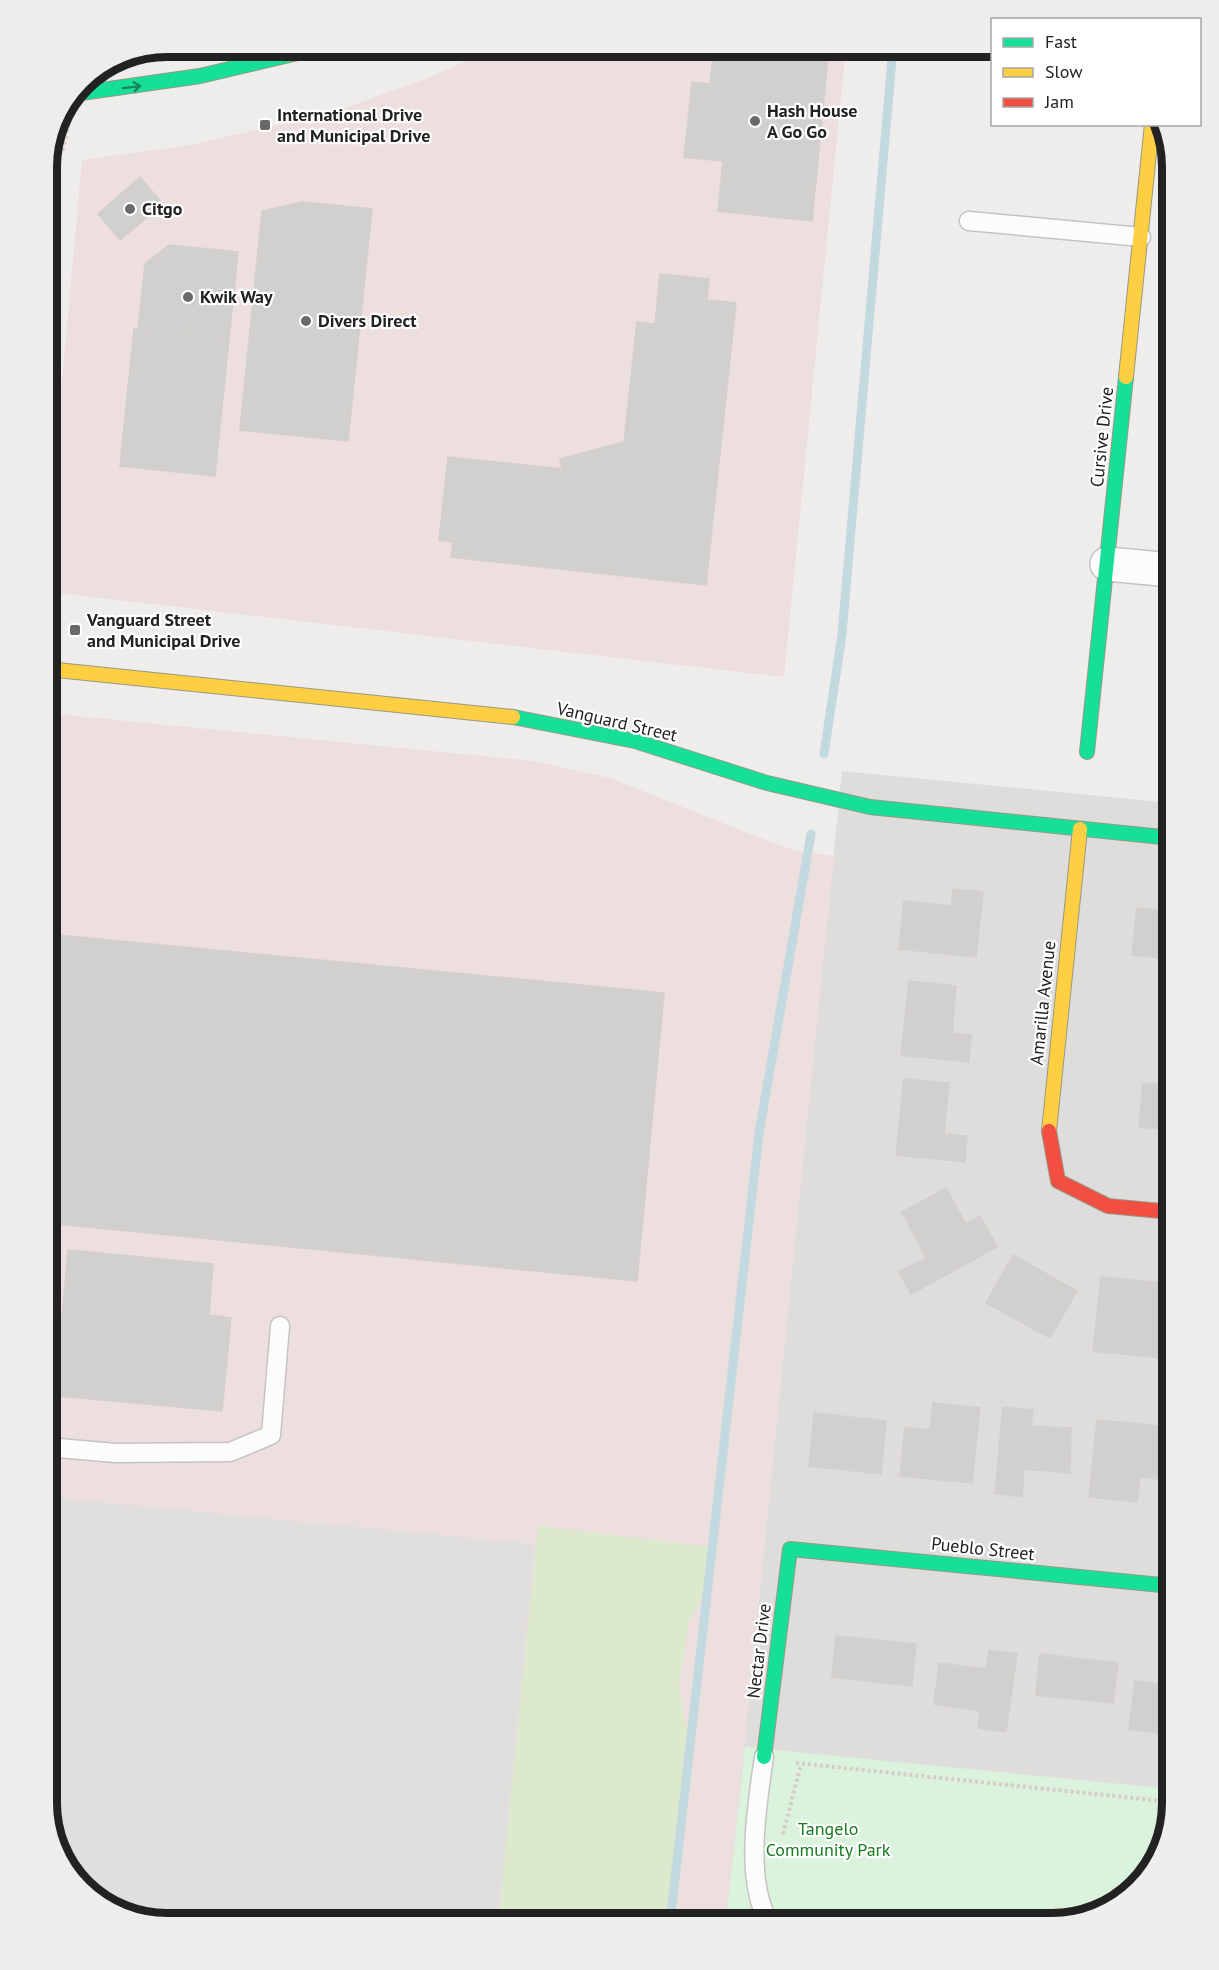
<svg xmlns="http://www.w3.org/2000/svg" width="1219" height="1970" font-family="'PT Sans',sans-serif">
<rect width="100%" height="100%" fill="#efedeb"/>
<polygon fill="#dfdddc" points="842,771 1172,803 1172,1803 1152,1869 1105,1911 1051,1923 726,1923"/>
<g fill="#ecdfde">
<polygon points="497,47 846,47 784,677 47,592 47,546 82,160 191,145 334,112 433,76"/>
<polygon points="47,713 533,761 610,778 768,841 797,851 834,856 726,1923 160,1923 101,1903 59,1856 47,1802"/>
</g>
<polygon fill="#dce9cd" points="538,1526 711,1547 706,1591 689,1622 679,1686 689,1744 670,1923 498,1923"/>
<polygon fill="#dbf2dc" points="745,1747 1172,1789 1172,1803 1152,1869 1105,1911 1051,1923 726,1923"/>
<polygon fill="#e0dfde" points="47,1497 535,1544 498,1923 160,1923 101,1903 59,1856 47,1802"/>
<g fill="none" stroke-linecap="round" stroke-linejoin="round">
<g stroke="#c2d9e0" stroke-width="9">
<polyline points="824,754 842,634 893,47"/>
<polyline points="670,1923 759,1133 811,834"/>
</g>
</g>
<g fill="#d2d0ce" stroke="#d2cfcd" stroke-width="1.5">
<polygon points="714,47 829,47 812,221 718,211 723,161 684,157 692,82 710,84"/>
<polygon points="140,177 163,204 120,240 98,214"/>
<polygon points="302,202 372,209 348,441 240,430 262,211"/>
<polygon points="169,245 238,252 229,339 138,330 145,264"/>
<polygon points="660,274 709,279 707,300 736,303 706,585 451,557 453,542 439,540 448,457 562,469 560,459 624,442 637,322 655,324"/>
<polygon points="134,329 229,339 215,476 120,466"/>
<polygon points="953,889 983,892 976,957 899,949 904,901 951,906"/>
<polygon points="1137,908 1172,912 1172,959 1132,955"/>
<polygon points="47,934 664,993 637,1281 47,1223"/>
<polygon points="909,981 956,986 952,1033 971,1035 969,1062 901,1055"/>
<polygon points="1167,1063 1172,1064 1172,1130 1139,1127 1143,1083 1165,1085"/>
<polygon points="904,1079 949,1083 944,1134 967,1136 965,1162 896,1155"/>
<polygon points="946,1188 966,1224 980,1216 997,1247 911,1294 899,1272 926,1258 902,1212"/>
<polygon points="68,1250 213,1264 209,1315 231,1318 222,1411 47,1395 47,1317 62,1319"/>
<polygon points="1013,1255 1077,1291 1050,1338 986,1303"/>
<polygon points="1101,1277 1172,1284 1172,1359 1093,1351"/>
<polygon points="933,1403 980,1408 972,1483 900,1476 905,1427 930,1430"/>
<polygon points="1003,1407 1033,1410 1031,1426 1071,1428 1070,1473 1024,1469 1022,1497 995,1493"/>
<polygon points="814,1413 886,1421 881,1474 809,1466"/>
<polygon points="1097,1420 1171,1427 1166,1480 1140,1477 1137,1502 1089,1497"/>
<polygon points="836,1636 916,1644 912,1686 832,1677"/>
<polygon points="989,1650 1017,1654 1006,1732 978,1728 980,1711 934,1704 939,1663 986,1669"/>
<polygon points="1040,1654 1118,1663 1113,1703 1036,1695"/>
<polygon points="1135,1681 1172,1686 1172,1735 1129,1729"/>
</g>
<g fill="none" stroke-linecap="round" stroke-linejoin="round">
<defs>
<g id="lane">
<polyline points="969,221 1141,237"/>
<polyline points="47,1447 115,1453 230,1452 271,1435 280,1326"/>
<path d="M764,1757C757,1806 744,1879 769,1923"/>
</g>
<polyline id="street" points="1107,564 1172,570"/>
<g id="fast">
<polyline points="74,94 200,76 323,47"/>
<polyline points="513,717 635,741 767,783 870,807 1172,838"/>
<polyline points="1087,752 1126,377"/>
<polyline points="764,1757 790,1549 1172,1586"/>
</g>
<g id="slow">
<polyline points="1126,377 1152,124"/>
<polyline points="47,669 513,717"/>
<polyline points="1049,1131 1080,829"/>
</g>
<polyline id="jam" points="1049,1131 1058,1181 1108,1206 1172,1212"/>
</defs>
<use href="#lane" stroke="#c5c4c3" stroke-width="21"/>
<use href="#street" stroke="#c5c4c3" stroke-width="36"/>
<use href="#fast" stroke="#979884" stroke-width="16"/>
<use href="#slow" stroke="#979884" stroke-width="16"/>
<use href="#jam" stroke="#979884" stroke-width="16"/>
<g stroke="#d7cbca" stroke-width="4" stroke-dasharray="3 3" stroke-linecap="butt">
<polyline points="50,147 63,149 69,123"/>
<polyline points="796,1763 1172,1802"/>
<polyline points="783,1834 801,1764"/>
</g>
<use href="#lane" stroke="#fdfcfc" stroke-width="18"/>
<use href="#street" stroke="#fdfcfc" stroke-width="33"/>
<use href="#fast" stroke="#16e098" stroke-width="14"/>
<use href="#slow" stroke="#ffcf43" stroke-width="14"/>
<use href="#jam" stroke="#f24e42" stroke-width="14"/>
</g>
<defs><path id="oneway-shaft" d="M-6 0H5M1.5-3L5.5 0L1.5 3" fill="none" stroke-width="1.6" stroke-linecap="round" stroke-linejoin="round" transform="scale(1.5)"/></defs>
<use stroke="#1c815d" href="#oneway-shaft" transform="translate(132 87) rotate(-7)"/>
<g fill="#6a6968" stroke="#fff" stroke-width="2">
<circle cx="755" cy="121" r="6"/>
<rect x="259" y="119" width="12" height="12" rx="3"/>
<circle cx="130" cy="209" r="6"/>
<circle cx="188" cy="297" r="6"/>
<circle cx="306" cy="321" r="6"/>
<rect x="69" y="624" width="12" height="12" rx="3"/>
</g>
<g text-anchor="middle" stroke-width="4.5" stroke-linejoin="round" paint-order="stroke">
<g font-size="18" font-weight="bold" fill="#222" stroke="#fff" text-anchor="start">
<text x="767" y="117">Hash House<tspan x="767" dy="21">A Go Go</tspan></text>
<text x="277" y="121">International Drive<tspan x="277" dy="21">and Municipal Drive</tspan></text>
<text x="142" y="215">Citgo</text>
<text x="200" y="303">Kwik Way</text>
<text x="318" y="327">Divers Direct</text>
<text x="87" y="626">Vanguard Street<tspan x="87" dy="21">and Municipal Drive</tspan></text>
</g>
<g font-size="18" fill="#222" stroke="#fff">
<text transform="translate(1102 437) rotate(-84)" y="6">Cursive Drive</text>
<text transform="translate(617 722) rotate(13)" y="6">Vanguard Street</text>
<text transform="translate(1043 1003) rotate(-84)" y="6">Amarilla Avenue</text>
<text transform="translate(983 1549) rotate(6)" y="6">Pueblo Street</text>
<text transform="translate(759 1651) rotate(-83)" y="6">Nectar Drive</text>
</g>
<g font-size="18" fill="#157a1d" stroke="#fff">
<text x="828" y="1835">Tangelo<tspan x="828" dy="21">Community Park</tspan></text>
</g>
</g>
<path d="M0 0H1219V1970H0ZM167 57H1052A110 110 0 0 1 1162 167V1803A110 110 0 0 1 1052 1913H167A110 110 0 0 1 57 1803V167A110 110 0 0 1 167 57Z" fill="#ededed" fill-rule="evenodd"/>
<path fill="none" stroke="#222" stroke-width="8" d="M167 57H1052A110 110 0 0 1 1162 167V1803A110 110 0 0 1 1052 1913H167A110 110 0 0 1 57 1803V167A110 110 0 0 1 167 57Z"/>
<rect x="991" y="18" width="210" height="108" fill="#ffffff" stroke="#a7a7a7" stroke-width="1.5"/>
<rect x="1003" y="38" width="30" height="9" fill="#16e098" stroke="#a7a7a7" stroke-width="1.5"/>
<text x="1045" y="48" font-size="18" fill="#222222">Fast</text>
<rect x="1003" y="68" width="30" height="9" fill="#ffcf43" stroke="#a7a7a7" stroke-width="1.5"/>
<text x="1045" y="78" font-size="18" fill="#222222">Slow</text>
<rect x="1003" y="98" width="30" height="9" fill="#f24e42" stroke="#a7a7a7" stroke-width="1.5"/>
<text x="1045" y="108" font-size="18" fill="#222222">Jam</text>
</svg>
